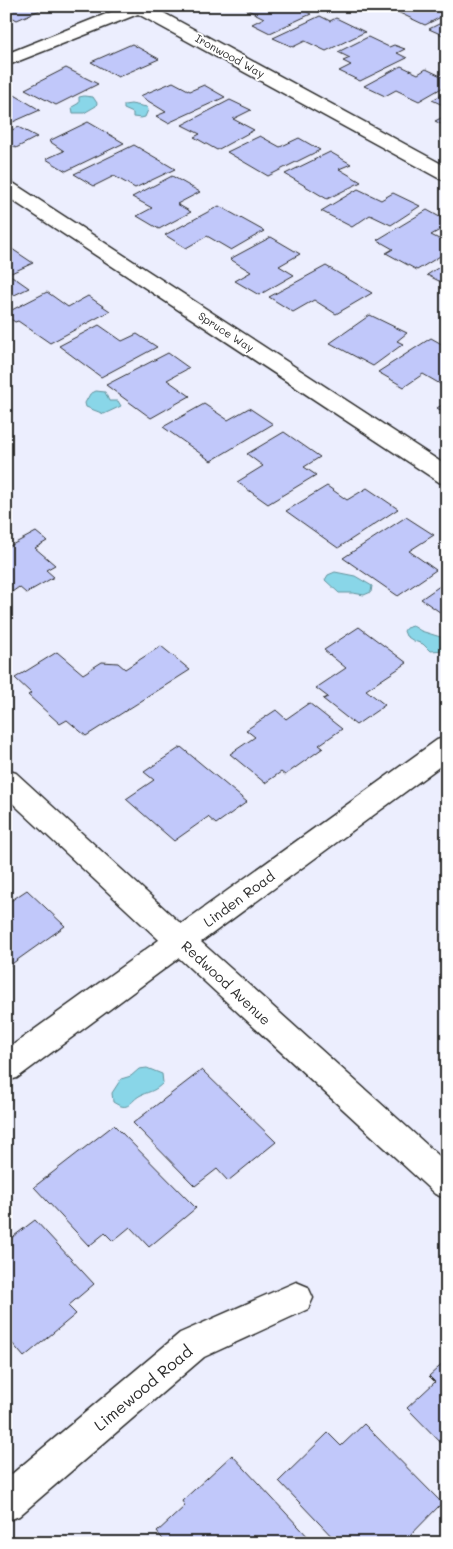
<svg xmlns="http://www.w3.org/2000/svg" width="453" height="1549" font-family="Mali,sans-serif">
<rect width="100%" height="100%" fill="#eceefe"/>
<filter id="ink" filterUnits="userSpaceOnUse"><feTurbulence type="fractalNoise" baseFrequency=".02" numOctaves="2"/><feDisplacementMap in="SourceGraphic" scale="10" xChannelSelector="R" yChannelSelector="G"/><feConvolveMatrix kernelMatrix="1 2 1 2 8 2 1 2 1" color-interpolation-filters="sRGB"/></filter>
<g filter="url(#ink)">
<g fill="#89d6e8" stroke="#63929c">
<polygon points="84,96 93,97 97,103 96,106 84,113 73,113 72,107 79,103 79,97"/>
<polygon points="131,104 147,107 148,110 145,117 141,118 133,117 133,113 124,109 124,105"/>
<polygon points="96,391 105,392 109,401 118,401 121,406 104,414 86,407 85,403 90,394"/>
<polygon points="335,572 355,576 372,586 371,592 364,595 353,593 339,593 325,580 328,575"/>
<polygon points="413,626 421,631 447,639 447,650 430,651 423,644 414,641 406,636 404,631 406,628"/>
<path d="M147,1068L162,1074L163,1083C155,1091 151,1091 141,1095C129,1101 130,1113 113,1102L112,1093L121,1079L131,1076L139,1069Z"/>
</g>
<g fill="#c1c8fa" stroke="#2b2b2b">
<polygon points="6,6 49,6 17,20 6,14"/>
<polygon points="249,6 296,6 311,14 270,33 252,24 264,18 244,8"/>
<polygon points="385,6 447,6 447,14 425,25"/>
<polygon points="320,16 330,21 336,18 365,32 326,51 305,41 293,47 273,38"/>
<polygon points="447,20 447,37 429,29"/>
<polygon points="368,37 389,47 394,45 405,49 397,53 407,58 360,81 339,71 351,65 343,61 350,58 338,52"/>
<polygon points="132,44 159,59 118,77 91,62"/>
<polygon points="401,66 418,74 426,69 447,79 447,85 419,101 396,90 385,96 364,86"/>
<polygon points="66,68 98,84 56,105 25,89"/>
<polygon points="173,82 190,91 204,85 225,97 168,123 156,116 166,112 140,96"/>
<polygon points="447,92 447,107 432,100"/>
<polygon points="13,94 40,110 6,125 6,97"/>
<polygon points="230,100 251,110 233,119 254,130 217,150 194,137 200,134 182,125"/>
<polygon points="447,115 447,127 435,121"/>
<polygon points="88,122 124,143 66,171 46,159 64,151 49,141"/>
<polygon points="18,127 37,137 16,148 6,142 6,133"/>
<polygon points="260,136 280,147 299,138 320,150 268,176 227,152"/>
<polygon points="134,145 175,169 135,188 114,176 94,186 74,174"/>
<polygon points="330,152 351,164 339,169 361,182 327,199 285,174"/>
<polygon points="172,176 200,192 177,204 191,212 159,229 137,216 152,208 132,197"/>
<polygon points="358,189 381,200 393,193 420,206 391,225 370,215 352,227 321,211"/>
<polygon points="219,206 264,231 231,250 207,236 186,248 165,235"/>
<polygon points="427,210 447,221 447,226 431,235 447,243 447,252 417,270 386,253 393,249 377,240"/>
<polygon points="271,237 300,254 279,266 294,275 259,295 235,281 251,272 230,259"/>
<polygon points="12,249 33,263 9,274 29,288 6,299 6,252"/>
<polygon points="447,262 447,285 427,275"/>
<polygon points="326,266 372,293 336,314 314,300 293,312 269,297"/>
<polygon points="47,292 68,307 88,296 110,311 50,343 18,321 15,322 6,316 6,313"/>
<polygon points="370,315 407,333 397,341 403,344 373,366 330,343"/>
<polygon points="99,325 122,341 137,334 157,347 101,377 59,346"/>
<polygon points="431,338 447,347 447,388 423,374 404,387 378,372"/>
<polygon points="168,353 189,368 167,380 190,396 151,418 106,385"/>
<polygon points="447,402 447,414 437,408"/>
<polygon points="204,404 228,420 249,408 273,424 211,461 163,427"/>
<polygon points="284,432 320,457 304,467 316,475 268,504 237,482 263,466 247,454"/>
<polygon points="327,486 347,500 367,488 398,509 338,548 286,511"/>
<polygon points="406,517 434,535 409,551 436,570 398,596 343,558"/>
<polygon points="36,532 47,541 35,548 55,565 46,570 54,577 26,593 19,587 12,592 6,587 6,548"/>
<polygon points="447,581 447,617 421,599"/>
<polygon points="359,627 407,663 366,690 385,705 356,725 323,699 328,697 316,688 346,668 324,650"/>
<polygon points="161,646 190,670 86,736 67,720 60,724 28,695 31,693 15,678 57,652 83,674 102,662 118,663 125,669"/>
<polygon points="309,703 342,729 319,745 323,748 285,775 281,772 265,783 230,754 255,737 246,730 276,710 286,719"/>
<polygon points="181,747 247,802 216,824 208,817 174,841 126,799 154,780 144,772"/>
<polygon points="27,890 65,926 6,968 6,904"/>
<polygon points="202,1070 276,1142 228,1181 217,1169 195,1186 133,1123"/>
<polygon points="114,1125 196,1208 149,1247 130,1227 113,1241 105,1233 89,1246 34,1187"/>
<polygon points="35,1220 94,1284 68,1306 76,1314 24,1357 6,1336 6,1242"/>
<polygon points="447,1360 447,1449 407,1408 435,1382 429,1376"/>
<polygon points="364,1424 442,1503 403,1543 338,1543 279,1481 328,1433 341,1446"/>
<polygon points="232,1455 312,1541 310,1543 166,1543 157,1532 185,1506 182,1501"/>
</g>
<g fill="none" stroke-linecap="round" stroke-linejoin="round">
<defs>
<g id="minor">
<polygon points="126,6 151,6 447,167 447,181 440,179 138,14 6,66 6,54"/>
<polygon points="6,181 13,183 447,466 447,485 439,482 6,196"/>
<polygon points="6,770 16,773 191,933 196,942 191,951 181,954 171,951 6,797"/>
<polygon points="296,1282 308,1287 313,1298 308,1309 204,1357 19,1516 6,1521 6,1479 180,1333"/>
</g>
<polygon id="tertiary" points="447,737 447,761 201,942 447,1163 447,1199 435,1194 179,958 17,1078 6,1081 6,1050 437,740"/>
</defs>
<use href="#minor" stroke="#2b2b2b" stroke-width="3"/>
<use href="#tertiary" stroke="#2b2b2b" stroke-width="3"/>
<use href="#minor" fill="#fff" fill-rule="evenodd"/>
<use href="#tertiary" fill="#fff" fill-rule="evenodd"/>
</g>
</g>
<g text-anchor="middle" stroke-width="4" stroke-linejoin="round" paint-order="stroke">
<g font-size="11" fill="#2b2b2b" stroke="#fff">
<text transform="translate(230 56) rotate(29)" y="4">Ironwood Way</text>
<text transform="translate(226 332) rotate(33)" y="4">Spruce Way</text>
</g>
<g font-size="14" fill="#2b2b2b" stroke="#fff">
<text transform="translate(239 899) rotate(-36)" y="5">Linden Road</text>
<text transform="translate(226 983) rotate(43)" y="5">Redwood Avenue</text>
</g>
<g font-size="16" fill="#2b2b2b" stroke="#fff">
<text transform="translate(143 1388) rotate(-40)" y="6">Limewood Road</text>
</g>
</g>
<rect width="453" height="1549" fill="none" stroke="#fff" stroke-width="25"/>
<rect x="12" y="12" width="428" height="1524" fill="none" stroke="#2b2b2b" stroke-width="2" filter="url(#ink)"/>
</svg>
